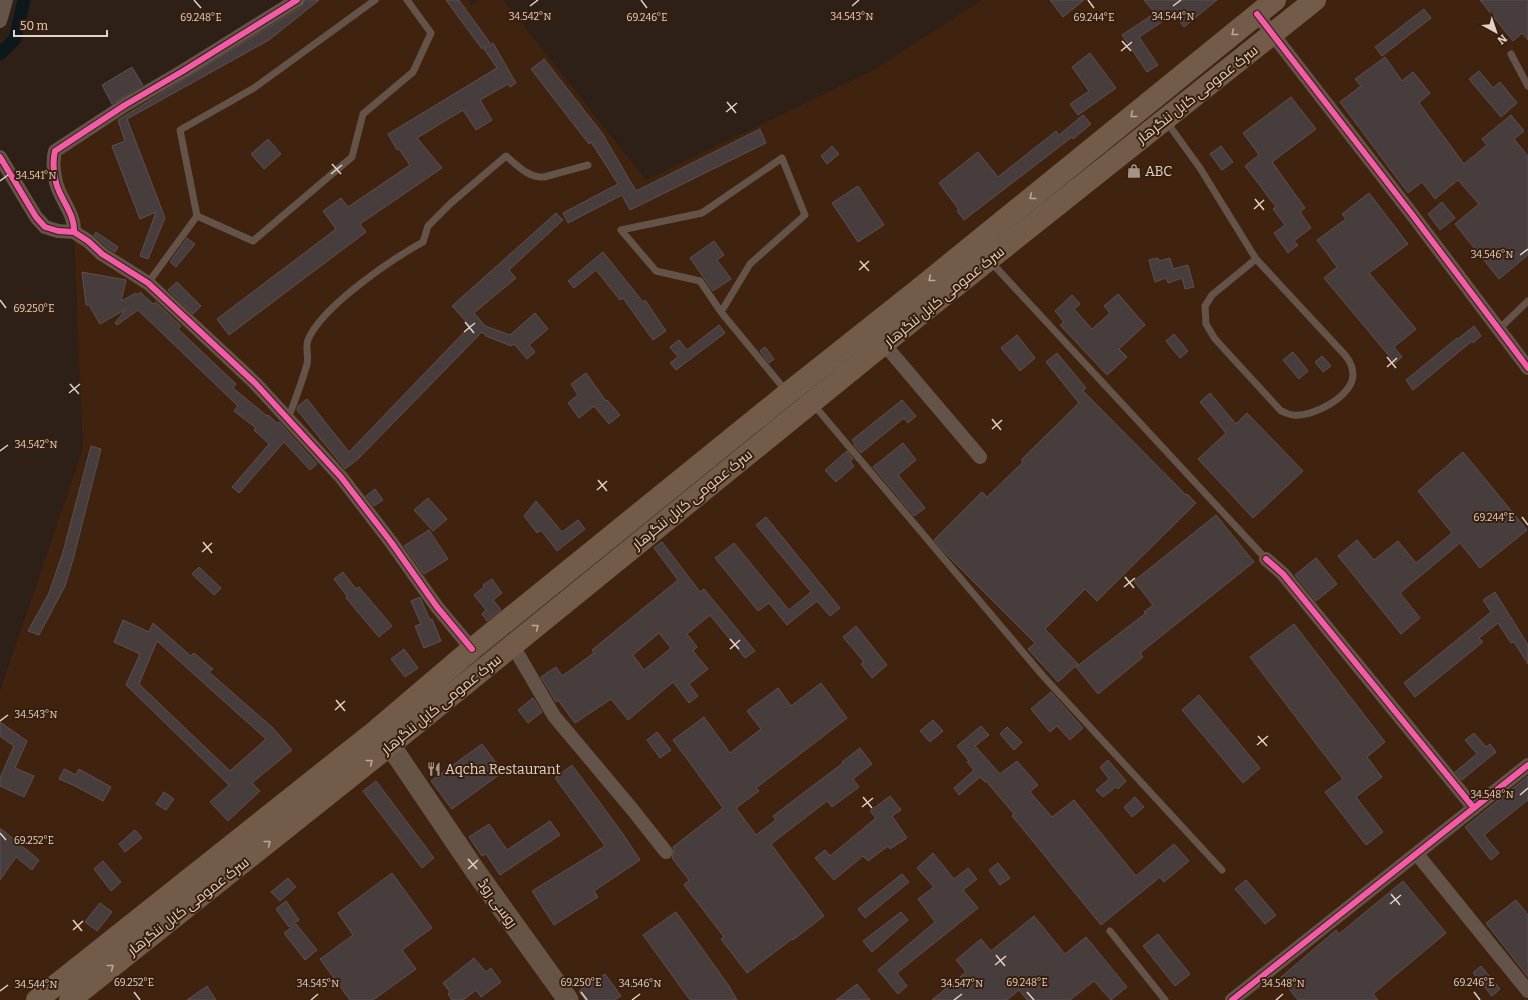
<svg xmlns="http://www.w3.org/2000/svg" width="1528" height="1000" font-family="Bitter,Cairo,serif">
<rect width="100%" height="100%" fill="#2e2017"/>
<polygon fill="#40230e" points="297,0 468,0 471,5 479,0 503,0 646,180 872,71 982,0 1528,0 1528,1000 0,1000 0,691 83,449 74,232 53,159"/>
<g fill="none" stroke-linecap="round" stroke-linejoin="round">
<polyline stroke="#0d181c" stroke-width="13" points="0,54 15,39 24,0"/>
</g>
<g fill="#483d3d" stroke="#5b5052" fill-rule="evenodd">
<polygon points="305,0 319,0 269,40 127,119 165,218 148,259 140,256 156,212 140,219 112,146 125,141 118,120 301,7"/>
<polygon points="446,0 459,0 490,43 482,49"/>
<polygon points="1050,0 1084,0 1063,17"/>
<polygon points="1144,0 1217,0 1184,27 1174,14 1139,37 1158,65 1147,72 1122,35 1155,13"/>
<polygon points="1480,0 1528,0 1528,40 1522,33 1513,41"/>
<polygon points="1424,9 1431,18 1382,56 1375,47"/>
<polygon points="493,43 516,83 510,87 508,84 480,100 492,120 476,130 463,110 417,138 442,168 360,224 366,232 229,335 217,319 336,229 323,211 341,198 348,207 410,165 399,149 397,150 388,134 497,68 484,49"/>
<polygon points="1090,53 1116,88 1078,115 1070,104 1089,91 1072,67"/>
<polygon points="1385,57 1402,81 1413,72 1430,93 1419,103 1464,164 1487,145 1482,139 1511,115 1524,131 1514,139 1528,156 1528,255 1499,279 1455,224 1479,204 1458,180 1435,199 1422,182 1408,193 1340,102 1361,86 1355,79"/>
<polygon points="544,59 602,133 636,191 760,129 766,143 630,210 622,195 568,223 563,213 618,184 591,142 589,144 531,69"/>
<polygon points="132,67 143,85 112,104 102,85"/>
<polygon points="1479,71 1493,88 1500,82 1517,103 1501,117 1469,79"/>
<polygon points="1291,97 1316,129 1272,162 1305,208 1300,212 1311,228 1294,241 1298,245 1288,253 1274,233 1285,225 1273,209 1276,207 1245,166 1259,155 1243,133"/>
<polygon points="1083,115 1091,124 1073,139 1072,137 964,220 957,211 959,210 939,183 978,152 998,177 1056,131 1059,135"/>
<polygon points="268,139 281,154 264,169 251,154"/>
<polygon points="832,146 839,154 827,164 821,156"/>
<polygon points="1221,146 1233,162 1222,170 1210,154"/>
<polygon points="858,186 884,225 858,242 832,203"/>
<polygon points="1369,193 1408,244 1369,273 1416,329 1394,347 1402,357 1395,363 1324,278 1337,267 1317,240 1346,219 1342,214"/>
<polygon points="1442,202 1455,218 1440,230 1428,214"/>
<polygon points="556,213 563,220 509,270 516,278 474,313 485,326 510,335 535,313 548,329 529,345 535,352 527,359 514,344 511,346 486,336 482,332 358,459 345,469 297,410 298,406 307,399 349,452 470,326 452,306"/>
<polygon points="96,232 118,247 115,252 107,247 94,235"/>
<polygon points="187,238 195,244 176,267 170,262"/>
<polygon points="714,241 724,255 717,260 731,279 713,291 690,258"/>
<polygon points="603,252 643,302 645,300 666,331 653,340 623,298 620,300 596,270 574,288 568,281"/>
<polygon points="1158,258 1159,261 1170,258 1173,269 1188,265 1194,287 1185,289 1182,278 1168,283 1166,278 1155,282 1149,260"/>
<polygon points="82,272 126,280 121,301 136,293 138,295 140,292 153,304 156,302 181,326 178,329 236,384 233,388 267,416 268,415 277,423 279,422 281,424 317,464 310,470 284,442 239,493 232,487 269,444 254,430 256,428 234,411 238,406 138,310 117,325 115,323 126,309 100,324 89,305 86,305"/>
<polygon points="177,282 201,306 193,314 168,290"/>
<polygon points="1118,294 1145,325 1119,349 1127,357 1107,375 1060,325 1064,322 1055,311 1072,295 1080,304 1074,309 1092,329 1110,313 1104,306"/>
<polygon points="719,325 725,333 676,370 670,363 678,357 670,347 679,340 687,350"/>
<polygon points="1474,326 1481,336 1473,343 1472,341 1413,390 1406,380 1457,338 1458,339"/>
<polygon points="1174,334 1188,351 1180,358 1166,341"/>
<polygon points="1017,335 1035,358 1020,371 1001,348"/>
<polygon points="765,347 774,359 769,363 760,351"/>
<polygon points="1293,352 1308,371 1299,379 1283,360"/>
<polygon points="1057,353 1086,388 1083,391 1186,495 1187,494 1196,503 1097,601 1085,589 1045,629 1078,664 1058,682 1028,649 1035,643 947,555 934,540 982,492 987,497 1023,462 1021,460 1079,403 1046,362"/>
<polygon points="1322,356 1331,366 1323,372 1315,362"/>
<polygon points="586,373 606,401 607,400 620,415 609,424 594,406 579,418 568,403 578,395 571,384"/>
<polygon points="1210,393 1236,424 1247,413 1303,471 1253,518 1198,459 1226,433 1200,402"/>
<polygon points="902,400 916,416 908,423 904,418 861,453 854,445 855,444 852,440"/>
<polygon points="903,443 916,460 898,475 925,508 914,516 873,467"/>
<polygon points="91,446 101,449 74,556 65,586 39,635 28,631 49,593 63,552"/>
<polygon points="847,451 853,459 850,461 854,466 836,482 825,470"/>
<polygon points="1463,452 1527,530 1480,568 1460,543 1400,593 1420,618 1401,634 1338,556 1357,540 1374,560 1398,541 1416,563 1452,533 1418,491"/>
<polygon points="375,489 383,500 374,506 366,496"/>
<polygon points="428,498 447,519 433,531 414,510"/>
<polygon points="536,501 562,532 578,520 585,529 557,551 541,530 537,533 524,516"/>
<polygon points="1216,515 1254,562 1140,653 1143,657 1098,694 1076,667 1146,613 1144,612 1153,605 1134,581"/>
<polygon points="766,517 840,608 830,616 817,601 787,625 769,603 758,611 715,558 734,543 789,610 811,592 756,525"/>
<polygon points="429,530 448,559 424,574 404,546"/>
<path d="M662,542L700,592L704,589L755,651L745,658L710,615L687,634L697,647L693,651L708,669L689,684L698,696L689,703L673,682L628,720L611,699L575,723L558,700L556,702L541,677L556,667L562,676L594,653L592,650L678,580L654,548ZM659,633L671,648L644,670L633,655Z"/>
<polygon points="1316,558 1337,584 1316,601 1295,575"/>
<polygon points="199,567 221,588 214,595 192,574"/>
<polygon points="343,572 356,589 359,587 392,626 379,637 346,598 347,596 334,579"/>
<polygon points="492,579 502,593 493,600 501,610 487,621 482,614 486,610 474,595 484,587 483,585"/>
<polygon points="1495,592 1528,645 1528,664 1514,642 1511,643 1498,623 1479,638 1483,642 1415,697 1404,683 1491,612 1483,600"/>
<polygon points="420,597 430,620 432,619 441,641 424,648 415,626 421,624 411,601"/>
<path d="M123,620L149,632L153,623L191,656L194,653L213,669L209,672L273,728L292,750L252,783L260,791L228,821L210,802L229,785L126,685L140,654L114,642ZM157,641L266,739L230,771L139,684Z"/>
<polygon points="1294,624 1385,742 1367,757 1382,777 1356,797 1383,832 1366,845 1325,792 1343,779 1250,657"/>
<polygon points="856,626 887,665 872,678 861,664 864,662 843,637"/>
<polygon points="404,649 418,668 405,677 391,659"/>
<polygon points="821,683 847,718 756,788 759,791 736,808 756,835 776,820 773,816 843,763 842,762 860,748 872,764 853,779 859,787 832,807 827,801 771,844 824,916 793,940 792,939 747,973 721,939 724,937 684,885 689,880 672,858 674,851 673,847 723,808 673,740 704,717 730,753 761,729 747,711 778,688 791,706"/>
<polygon points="1051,692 1083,728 1070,740 1057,726 1050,732 1031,709"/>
<polygon points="1199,695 1260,768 1243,783 1182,710"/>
<polygon points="533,698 542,712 528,723 518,710"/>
<polygon points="933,720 943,731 930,742 920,731"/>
<polygon points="0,722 27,741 15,768 34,776 24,797 0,786 0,778 14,746 0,736"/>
<polygon points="981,726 989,735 975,746 1000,774 1017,761 1038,785 1030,792 1052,817 1074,800 1136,876 1174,844 1189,861 1164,882 1160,877 1101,925 1027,834 1012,816 1014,814 986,781 985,782 980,777 959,795 954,788 974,770 967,762 969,761 957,746"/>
<polygon points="1007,727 1022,742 1014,750 1000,734"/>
<polygon points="657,732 671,750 660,758 647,740"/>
<polygon points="1474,733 1486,747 1490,744 1496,752 1462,780 1455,772 1477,754 1465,740"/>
<polygon points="482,744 503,772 452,809 431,781"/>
<polygon points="1108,760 1126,781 1118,789 1116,787 1103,797 1096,790 1109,779 1100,767"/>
<polygon points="572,765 623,834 640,860 594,891 598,897 554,925 532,891 605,846 555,778"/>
<polygon points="64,769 76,775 79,769 111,787 103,801 75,786 59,779"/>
<polygon points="1528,776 1528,800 1484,835 1499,853 1491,860 1465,827"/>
<polygon points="376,781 434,858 422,868 363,791"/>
<polygon points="164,792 174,799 166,810 156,804"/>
<polygon points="890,796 901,810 892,816 907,838 890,849 888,846 868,861 863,856 834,880 815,858 825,850 830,856 876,818 870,811"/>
<polygon points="1135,797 1144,807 1132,817 1124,807"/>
<polygon points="550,821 560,835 500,875 486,854 482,856 469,837 489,824 507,850"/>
<polygon points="0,828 39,860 32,870 16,857 0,880"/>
<polygon points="135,830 142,838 125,852 119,844"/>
<polygon points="933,853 954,879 968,868 977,879 963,890 978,908 897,973 907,986 898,994 878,970 935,922 918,899 934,887 917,868"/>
<polygon points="103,861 121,882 111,891 94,869"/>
<polygon points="998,863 1010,878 1000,885 989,870"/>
<polygon points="392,873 432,928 402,950 416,969 373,1000 350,1000 320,959 353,935 338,913"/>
<polygon points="902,874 909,882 865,918 858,909"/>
<polygon points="288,878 296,887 280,901 271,892"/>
<polygon points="1246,880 1276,915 1265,924 1235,889"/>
<polygon points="1403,881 1446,933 1373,994 1378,1000 1298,1000 1280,978 1336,930 1339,934"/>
<polygon points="1516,900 1528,915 1528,977 1486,923"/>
<polygon points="286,901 299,920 289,927 276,909"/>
<polygon points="100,903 112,912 97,931 85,922"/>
<polygon points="676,912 729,986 737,1000 690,1000 643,935"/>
<polygon points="901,912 908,920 872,952 863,941"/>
<polygon points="1034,916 1065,954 1086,937 1127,987 1111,1000 1094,981 1070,1000 1027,1000 1019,990 1007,1000 932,1000 966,972 956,960 981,939 991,951"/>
<polygon points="296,924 317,950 305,960 284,933"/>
<polygon points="1158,934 1190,974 1175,986 1143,946"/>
<polygon points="474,958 486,972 491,968 501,982 481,997 476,990 463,1000 452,1000 448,994 450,992 443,983"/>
<polygon points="1481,966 1500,989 1492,996 1473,973"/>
<polygon points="605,974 621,996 615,1000 585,1000 579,991"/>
<polygon points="857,984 870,1000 836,1000"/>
<polygon points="207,986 216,1000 187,1000"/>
</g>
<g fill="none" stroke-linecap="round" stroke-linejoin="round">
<g stroke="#635348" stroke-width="7">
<polyline points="1511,54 1528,86"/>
<path d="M1166,121L1200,168L1256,259L1345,355C1350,361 1353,367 1353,375C1353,396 1312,418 1293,415C1289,415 1285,412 1281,411L1215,339L1206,324L1205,306L1212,295L1256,259"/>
<polyline points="197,216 253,241 352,157 363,114 413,72 431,33 407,0"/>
<polyline points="990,261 1266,559"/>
<polyline points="148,283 197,216 180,130 254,88 375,0"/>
<polyline points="721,312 700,281 656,271 621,230 702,213 782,158 805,215 750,264 721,312 786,391"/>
<polyline points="1499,329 1528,301"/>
<polyline points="813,404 1043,676 1222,870"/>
<path d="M288,419C295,400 302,382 307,364C309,356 305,347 308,340C321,307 392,259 423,242L428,226L451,203L506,156C517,165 528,178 544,177L588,165"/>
<polyline points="1110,931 1165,1000"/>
</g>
<g stroke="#635348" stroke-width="14">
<polyline points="1257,14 1411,213 1528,368"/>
<polyline points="0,21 6,0"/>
<polyline points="0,157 36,217 45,227 58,231 74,232 88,241 102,254 148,283 255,383 341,477 391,542 437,607 472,649"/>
<path d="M74,232C75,217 65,205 59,191C54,180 52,162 55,151L125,105L183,71L297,0"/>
<polyline points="884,344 980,457"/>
<polyline points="1266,559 1283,574 1474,808"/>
<polyline points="513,646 554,716 632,809 666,852"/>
<polyline points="1417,854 1528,991"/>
<polyline points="1232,1000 1528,765"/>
</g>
<polyline stroke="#665447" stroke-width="21" points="390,745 476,872 568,1000"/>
<g stroke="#725b49" stroke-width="22">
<polyline points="37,1000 378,729 472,649 788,393 924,285 1275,0"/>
<polyline points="70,1000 390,745 913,320 1315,0"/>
</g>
<defs>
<g id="cycleway">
<polyline points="1257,14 1411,213 1528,368"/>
<polyline points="0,157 36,217 45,227 58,231 74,232 88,241 102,254 148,283 255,383 341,477 391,542 437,607 472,649"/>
<path d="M74,232C75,217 65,205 59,191C54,180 52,162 55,151L125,105L183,71L297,0"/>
<polyline points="1266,559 1283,574 1474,808"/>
<polyline points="1232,1000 1528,765"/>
</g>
</defs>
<use href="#cycleway" stroke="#381f0d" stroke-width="8"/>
<use href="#cycleway" stroke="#f35aa7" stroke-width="6"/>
</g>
<defs><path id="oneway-chevron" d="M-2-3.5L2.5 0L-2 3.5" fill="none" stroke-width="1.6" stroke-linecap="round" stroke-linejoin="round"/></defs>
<g stroke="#bba89a">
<use href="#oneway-chevron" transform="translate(1234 33) rotate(141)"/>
<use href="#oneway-chevron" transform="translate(1133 115) rotate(141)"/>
<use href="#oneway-chevron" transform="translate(1032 197) rotate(141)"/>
<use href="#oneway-chevron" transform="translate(931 279) rotate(141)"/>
<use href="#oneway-chevron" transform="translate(536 627) rotate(-39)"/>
<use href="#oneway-chevron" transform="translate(370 762) rotate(-38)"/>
<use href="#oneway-chevron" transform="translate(268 843) rotate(-38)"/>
<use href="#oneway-chevron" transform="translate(111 967) rotate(-38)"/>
</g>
<path fill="none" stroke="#e2d1c6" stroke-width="1.5" d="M194,0L201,8M641,0L647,8M1088,0L1094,8M530,6L538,0M852,6L859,0M1173,6L1181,0M1122,41L1131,51M1121,51L1132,42M727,102L736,113M726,112L737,103M332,164L341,174M331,174L342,165M0,181L8,175M1255,199L1264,210M1254,209L1264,200M1520,255L1528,249M860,261L869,271M859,270L869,261M0,300L6,308M465,322L474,333M464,332L475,323M1387,357L1396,368M1387,367L1397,358M70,384L79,394M69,393L80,384M992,419L1001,430M992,429L1002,420M0,451L8,445M598,480L607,491M597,490L607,481M1522,517L1528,525M203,542L212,553M202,552L212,543M1125,577L1134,588M1124,587L1135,578M730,639L739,649M730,649L740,640M336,700L345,711M335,710L345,701M0,721L8,715M1258,736L1267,746M1257,745L1268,736M1520,795L1528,788M863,797L872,808M862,807L873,798M0,833L6,840M468,859L477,869M468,869L478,860M1391,894L1400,905M1390,904L1401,895M73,920L82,931M73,930L83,921M996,955L1005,966M995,965L1006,956M0,991L8,985M134,992L140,1000M581,992L587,1000M1027,992L1034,1000M1474,992L1480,1000M311,1000L318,994M632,1000L640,994M954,1000L962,994M1276,1000L1283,994"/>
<defs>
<symbol id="shop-bare" viewBox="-9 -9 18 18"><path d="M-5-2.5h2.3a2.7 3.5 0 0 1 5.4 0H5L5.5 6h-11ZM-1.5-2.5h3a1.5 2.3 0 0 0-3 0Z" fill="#a39389" stroke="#381f0d" stroke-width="2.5" paint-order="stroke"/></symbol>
<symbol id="restaurant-bare" viewBox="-9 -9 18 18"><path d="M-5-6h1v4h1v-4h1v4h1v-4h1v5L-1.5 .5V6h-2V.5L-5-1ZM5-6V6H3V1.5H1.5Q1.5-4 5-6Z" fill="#a39389" stroke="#381f0d" stroke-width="2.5" paint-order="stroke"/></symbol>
</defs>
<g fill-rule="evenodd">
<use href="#shop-bare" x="1124" y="161" width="20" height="20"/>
<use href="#restaurant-bare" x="424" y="759" width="20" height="20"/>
</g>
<g text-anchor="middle" stroke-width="4" stroke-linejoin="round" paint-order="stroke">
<g font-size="14" fill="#e2d1c6" stroke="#381f0d">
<text transform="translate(1197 94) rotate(-38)" y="5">سرک عمومی کابل ننگرهار</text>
<text transform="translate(944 296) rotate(-39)" y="5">سرک عمومی کابل ننگرهار</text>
<text transform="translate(692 499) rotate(-39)" y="5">سرک عمومی کابل ننگرهار</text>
<text transform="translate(441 704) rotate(-39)" y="5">سرک عمومی کابل ننگرهار</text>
<text transform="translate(498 903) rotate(54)" y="5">روسی روڈ</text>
<text transform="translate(188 906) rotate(-38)" y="5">سرک عمومی کابل ننگرهار</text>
</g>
<g font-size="14" fill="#e2d1c6" stroke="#381f0d" text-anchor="start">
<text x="1145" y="176">ABC</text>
<text x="445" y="774">Aqcha Restaurant</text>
</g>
</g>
<g font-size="10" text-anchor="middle" fill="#e2d1c6" stroke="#381f0d" stroke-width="4" stroke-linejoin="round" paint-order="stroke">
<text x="530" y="20">34.542°N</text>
<text x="852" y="20">34.543°N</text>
<text x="1173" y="20">34.544°N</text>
<text x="201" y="21">69.248°E</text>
<text x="647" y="21">69.246°E</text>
<text x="1094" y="21">69.244°E</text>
<text x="36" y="179">34.541°N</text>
<text x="1492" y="258">34.546°N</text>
<text x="34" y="312">69.250°E</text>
<text x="36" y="448">34.542°N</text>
<text x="1494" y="521">69.244°E</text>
<text x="36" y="718">34.543°N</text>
<text x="1492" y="798">34.548°N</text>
<text x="34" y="844">69.252°E</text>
<text x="134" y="986">69.252°E</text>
<text x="581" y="986">69.250°E</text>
<text x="1027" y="986">69.248°E</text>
<text x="1474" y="986">69.246°E</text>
<text x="318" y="987">34.545°N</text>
<text x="640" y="987">34.546°N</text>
<text x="962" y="987">34.547°N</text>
<text x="1283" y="987">34.548°N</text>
<text x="36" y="988">34.544°N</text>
</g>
<g transform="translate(1496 32) rotate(140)" stroke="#381f0d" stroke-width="3" paint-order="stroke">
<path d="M0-3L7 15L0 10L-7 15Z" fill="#e2d1c6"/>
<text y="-6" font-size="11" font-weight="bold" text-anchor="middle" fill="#e2d1c6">N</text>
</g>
<path d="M14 30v6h93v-6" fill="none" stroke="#e2d1c6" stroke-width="2"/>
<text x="20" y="30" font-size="12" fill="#e2d1c6" stroke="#381f0d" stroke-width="3" paint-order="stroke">50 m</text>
</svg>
